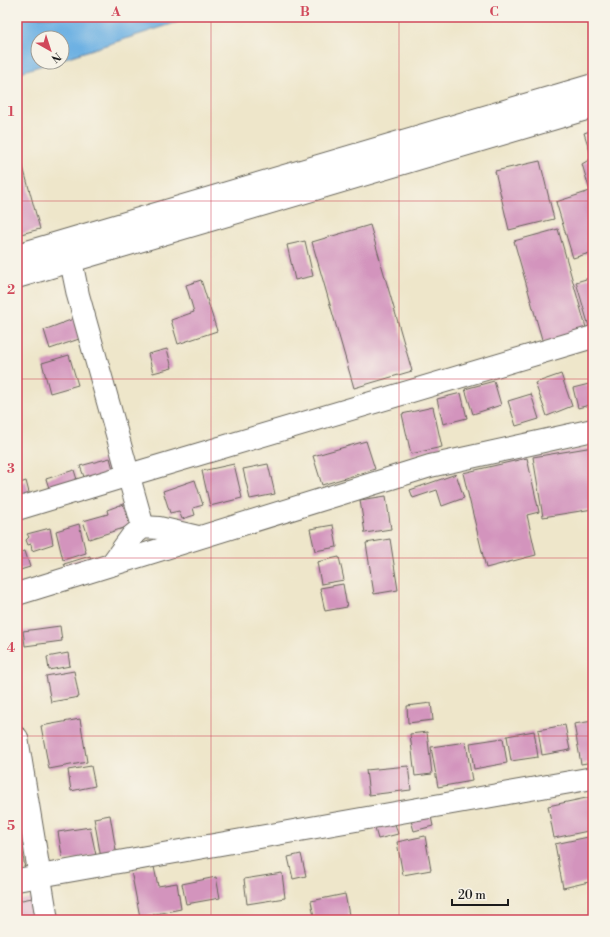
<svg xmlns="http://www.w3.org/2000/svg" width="610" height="937" font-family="'Libre Bodoni',serif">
<rect width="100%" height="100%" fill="#f7f3e8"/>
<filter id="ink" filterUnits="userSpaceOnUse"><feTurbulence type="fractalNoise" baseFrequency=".025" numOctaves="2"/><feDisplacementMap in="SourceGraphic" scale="8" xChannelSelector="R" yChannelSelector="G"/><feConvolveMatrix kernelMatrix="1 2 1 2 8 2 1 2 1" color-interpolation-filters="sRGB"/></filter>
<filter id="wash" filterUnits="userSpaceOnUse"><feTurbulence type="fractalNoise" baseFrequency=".012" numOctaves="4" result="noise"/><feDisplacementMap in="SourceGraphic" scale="16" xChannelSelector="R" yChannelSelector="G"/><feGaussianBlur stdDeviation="0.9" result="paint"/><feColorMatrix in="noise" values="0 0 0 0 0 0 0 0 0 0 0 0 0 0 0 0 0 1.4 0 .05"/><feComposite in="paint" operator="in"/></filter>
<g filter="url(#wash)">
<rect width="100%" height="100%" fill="#eee6ca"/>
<polygon fill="#6db1e3" stroke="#446680" points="17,17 194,17 62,59 62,38 38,38 38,62 53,62 17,73"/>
<g id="blocks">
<g fill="#d394bd">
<polygon points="593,130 593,252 573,258 556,202 590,191 582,164 592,158 584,133"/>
<polygon points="540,161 554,219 509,230 495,171"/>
<polygon points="22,163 40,229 17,235 17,164"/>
<polygon points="370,225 412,371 354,388 312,242"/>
<polygon points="558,229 587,331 543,343 514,241"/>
<polygon points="305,241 313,276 295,280 287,245"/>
<polygon points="593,277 593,329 590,330 576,282"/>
<polygon points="201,280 217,331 178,344 171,320 194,312 186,285"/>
<polygon points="76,318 82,338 50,349 44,330"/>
<polygon points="167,349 172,368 153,373 148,354"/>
<polygon points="69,355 78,385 50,393 42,363"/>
<polygon points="561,374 572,406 547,416 535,383"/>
<polygon points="494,381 501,405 473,414 465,389"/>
<polygon points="593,383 593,404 578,408 573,388"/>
<polygon points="461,393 467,418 443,424 437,399"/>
<polygon points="531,394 539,419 516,426 508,401"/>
<polygon points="433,407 442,447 411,454 402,414"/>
<polygon points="366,441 375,469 322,485 313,456"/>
<polygon points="593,447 593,509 543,517 533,457"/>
<polygon points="110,458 114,473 86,482 80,466"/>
<polygon points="527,458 539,512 527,515 536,555 486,568 463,473"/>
<polygon points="234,464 242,498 210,506 202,471"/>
<polygon points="268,464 275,494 250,499 243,469"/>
<polygon points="74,470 79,486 51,494 46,479"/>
<polygon points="456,474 464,498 442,506 437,490 413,498 410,490"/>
<polygon points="195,480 203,505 193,508 195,515 182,519 179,511 170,513 163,491"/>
<polygon points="26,481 31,500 17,504 17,484"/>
<polygon points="386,496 391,529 365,533 360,500"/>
<polygon points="123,504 130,526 89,539 83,521 108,514 107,510"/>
<polygon points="79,524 86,553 63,560 56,531"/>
<polygon points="333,525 337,547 315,551 310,529"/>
<polygon points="50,528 53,544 32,551 31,544 28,545 26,540 29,537 27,534"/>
<polygon points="390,539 398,590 374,594 366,543"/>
<polygon points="25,551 30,567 17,571 17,553"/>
<polygon points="90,556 91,562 67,570 64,564"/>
<polygon points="339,557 344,580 321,584 317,562"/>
<polygon points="343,584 347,607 325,611 320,588"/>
<polygon points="60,626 62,641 25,646 23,631"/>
<polygon points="68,653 70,666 49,670 47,657"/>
<polygon points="74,671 79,697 51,702 46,676"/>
<polygon points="431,703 433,720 408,723 407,706"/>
<polygon points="80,719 87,762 49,769 41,726"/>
<polygon points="593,721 593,762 581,764 574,724"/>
<polygon points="565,725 570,750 542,755 538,730"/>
<polygon points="534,731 538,757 511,761 507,736"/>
<polygon points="427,732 432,774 415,776 410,734"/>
<polygon points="503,738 507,763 474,769 470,743"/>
<polygon points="466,742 472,781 438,787 431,747"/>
<polygon points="91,766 95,786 71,791 68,770"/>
<polygon points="408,766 411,790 369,795 366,770"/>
<polygon points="591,797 593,805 593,830 554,838 548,806"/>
<polygon points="430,812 433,826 414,831 410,817"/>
<polygon points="110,815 117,856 101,858 94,818"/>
<polygon points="394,820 398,834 378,839 374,825"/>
<polygon points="90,827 96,855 63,861 58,832"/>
<polygon points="425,836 431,870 403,875 397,842"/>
<polygon points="593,836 593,881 563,888 555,844"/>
<polygon points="17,843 21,843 25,869 17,871"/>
<polygon points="301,854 306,876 293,879 288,857"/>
<polygon points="154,867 158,886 177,883 181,909 140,917 131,871"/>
<polygon points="282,873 285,898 247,904 244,879"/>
<polygon points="216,877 220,898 186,904 182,884"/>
<polygon points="345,894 350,920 303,920 303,919 314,917 311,901"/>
<polygon points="32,898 36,920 17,920 17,901"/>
</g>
</g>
</g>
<g filter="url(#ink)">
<use href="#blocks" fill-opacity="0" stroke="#666359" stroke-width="1"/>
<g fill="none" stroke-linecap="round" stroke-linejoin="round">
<defs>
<g id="minor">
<polyline points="71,261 78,295 143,527"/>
<polyline points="17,509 129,475 593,337"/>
<polyline points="111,565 132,536 143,527 159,528 198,537"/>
<polyline points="17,594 430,466 593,430"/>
<polyline points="17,738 47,920"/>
<polyline points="17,880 593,778"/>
</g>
<g id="tertiary">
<polyline points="17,255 593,85"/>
<polyline points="17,277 593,107"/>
</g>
</defs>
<use href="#minor" stroke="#666359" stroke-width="24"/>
<use href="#tertiary" stroke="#666359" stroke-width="24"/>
<use href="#minor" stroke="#fff" stroke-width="22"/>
<use href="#tertiary" stroke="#fff" stroke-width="22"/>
</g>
</g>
<path fill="none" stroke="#d1495b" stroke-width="1" stroke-opacity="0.55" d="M211,17V920M399,17V920M17,201H593M17,379H593M17,558H593M17,736H593"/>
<rect width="610" height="937" fill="none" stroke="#f7f3e8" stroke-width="44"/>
<g transform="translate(50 50) rotate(141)"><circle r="19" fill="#f7f3e8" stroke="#9f9d96"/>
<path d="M0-3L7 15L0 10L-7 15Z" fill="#d1495b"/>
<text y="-6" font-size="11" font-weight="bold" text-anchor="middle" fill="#1c1c1c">N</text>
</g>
<path d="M452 899v6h56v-6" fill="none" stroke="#1c1c1c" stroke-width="2"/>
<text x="458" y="899" font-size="12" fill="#1c1c1c" stroke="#f7f3e8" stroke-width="3" paint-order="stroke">20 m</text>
<rect x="22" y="22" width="566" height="893" fill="none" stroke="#d1495b" stroke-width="1.5"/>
<g font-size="13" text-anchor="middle" font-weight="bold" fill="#d1495b">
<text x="116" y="16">A</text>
<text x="305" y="16">B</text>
<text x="494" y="16">C</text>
<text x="11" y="116">1</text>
<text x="11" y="294">2</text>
<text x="11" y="473">3</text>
<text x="11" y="652">4</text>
<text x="11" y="830">5</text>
</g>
</svg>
